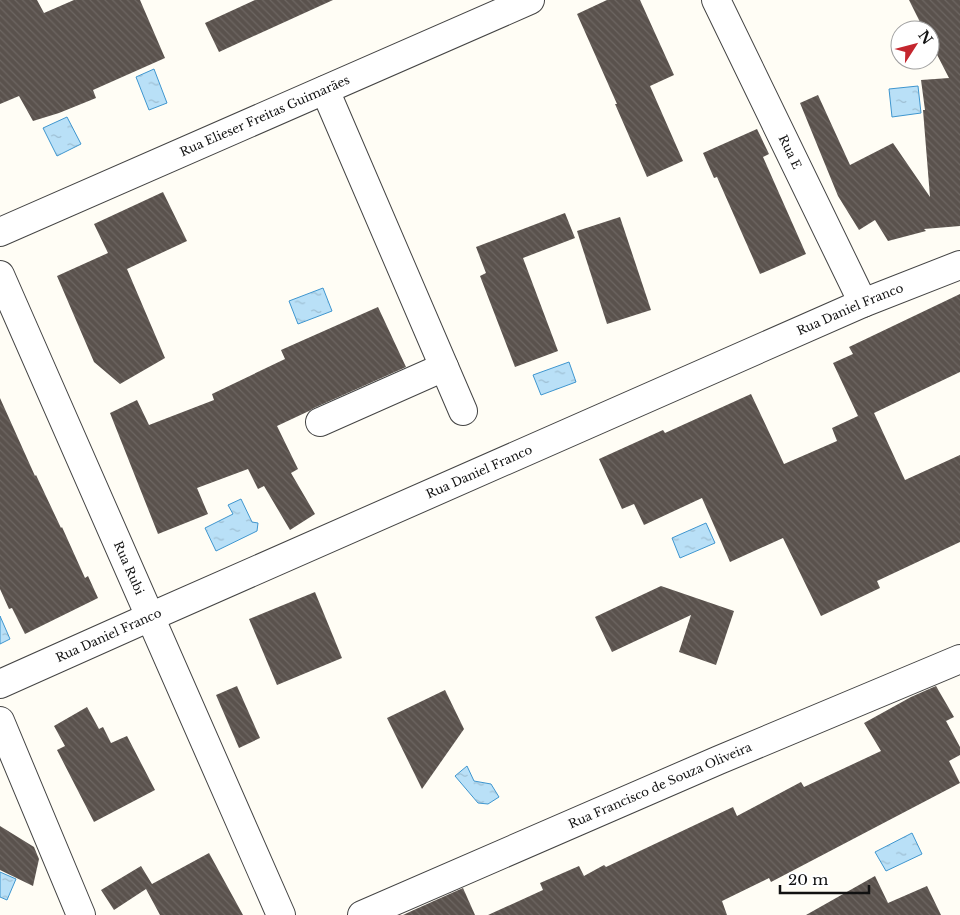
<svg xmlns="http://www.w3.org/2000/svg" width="960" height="915" font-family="'Libre Baskerville',serif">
<defs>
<pattern id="water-ripples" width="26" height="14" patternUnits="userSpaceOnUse" patternTransform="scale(1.25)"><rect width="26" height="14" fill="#b9e0f7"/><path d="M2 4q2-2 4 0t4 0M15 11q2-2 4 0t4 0" fill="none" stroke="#9ebfd3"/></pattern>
<pattern id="building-back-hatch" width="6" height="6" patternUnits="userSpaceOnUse" patternTransform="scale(1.25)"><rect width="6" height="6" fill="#5a524d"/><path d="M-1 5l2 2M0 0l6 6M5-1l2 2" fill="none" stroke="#6d6662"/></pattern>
</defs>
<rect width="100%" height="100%" fill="#fffdf5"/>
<g fill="url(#water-ripples)" stroke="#3f96cf">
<polygon points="154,69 167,103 149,110 136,77"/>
<polygon points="918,86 921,113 892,117 889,89"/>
<polygon points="67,117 81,144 57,156 43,128"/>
<polygon points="323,288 332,311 298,324 289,301"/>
<polygon points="569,362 576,382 541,395 533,375"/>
<polygon points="241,499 252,522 258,523 257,531 216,551 205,528 233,514 228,505"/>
<polygon points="706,523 715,543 680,558 672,538"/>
<polygon points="0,616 10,639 0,644"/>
<polygon points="467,766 474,781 491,784 499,797 488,804 478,803 455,776"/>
<polygon points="912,833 922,854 886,871 875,852"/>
<polygon points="0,872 16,879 7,900 0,897"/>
</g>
<g fill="url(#building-back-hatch)">
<polygon points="0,0 37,0 44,13 74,0 140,0 165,58 93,90 96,98 59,113 33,121 19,96 0,104"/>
<polygon points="255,0 333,0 219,52 205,23"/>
<polygon points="607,0 640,0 674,75 650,86 683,161 647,177 615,104 617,104 577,14"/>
<polygon points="909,0 960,0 960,226 924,229 926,231 888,241 875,220 859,230 838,196 800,103 818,95 850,165 893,143 930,197 923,110 925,110 921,80 949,78 930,41 930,30 924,30"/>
<polygon points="757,129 769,154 763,157 806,254 760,274 717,177 714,178 703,153"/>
<polygon points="163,192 187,241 127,269 165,358 120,384 94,362 57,276 108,253 94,224"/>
<polygon points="565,213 575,238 523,258 558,351 515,367 480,276 486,273 476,247"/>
<polygon points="620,217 651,310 607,324 577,231"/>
<polygon points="960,294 960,372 874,413 905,480 960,455 960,542 877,581 880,588 821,616 783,538 730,562 702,498 644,525 634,504 622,509 599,459 663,430 665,433 751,394 784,464 837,441 832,428 858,416 833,363 853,354 849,347"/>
<polygon points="378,307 406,367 314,408 309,411 277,426 298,469 291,473 315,514 290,530 264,486 258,489 248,469 197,488 208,514 158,534 110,413 137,400 149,425 214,400 212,394 285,359 281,350"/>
<polygon points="0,398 35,476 36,475 61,528 62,527 85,578 88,576 98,598 25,634 12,608 9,609 0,589"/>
<polygon points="661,586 734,611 716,665 679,652 691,615 612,652 595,617"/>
<polygon points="315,592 342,658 277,685 249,619"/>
<polygon points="237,686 260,738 239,748 216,695"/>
<polygon points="936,686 954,717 946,721 960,747 960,755 949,761 960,783 771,882 769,878 722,901 727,915 488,915 543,890 540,883 579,866 584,876 604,865 606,867 733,807 737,816 801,782 804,787 881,751 864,723 911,697"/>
<polygon points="445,690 464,729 422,789 387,718"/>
<polygon points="87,707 99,729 103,727 111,743 127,736 155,790 94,822 57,750 65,746 54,726"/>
<polygon points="0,826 34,847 39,859 33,886 0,870"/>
<polygon points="209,853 243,915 160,915 146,889 114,910 101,890 141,866 152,884"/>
<polygon points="875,876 888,903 927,886 941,915 806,915"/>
<polygon points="463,888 475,915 403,915 416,909"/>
</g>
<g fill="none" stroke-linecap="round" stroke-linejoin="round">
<defs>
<g id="minor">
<path id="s1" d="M716,0L863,303"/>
<polyline points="325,90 463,411"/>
<path id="s2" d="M0,275L281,915"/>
<polyline points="320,422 444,367"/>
<path id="s3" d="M0,684L150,617L863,303L960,265"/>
<polyline points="0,721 81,915"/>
<path id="s4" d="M362,915L719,760L960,659"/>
</g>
<g id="tertiary">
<path id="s5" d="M0,232L530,0"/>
</g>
</defs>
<use href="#minor" stroke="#444" stroke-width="30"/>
<use href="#tertiary" stroke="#444" stroke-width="30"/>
<use href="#minor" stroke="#fff" stroke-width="28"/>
<use href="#tertiary" stroke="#fff" stroke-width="28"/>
</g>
<g text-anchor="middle" stroke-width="5" stroke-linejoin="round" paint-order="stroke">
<g font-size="12" fill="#111" stroke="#fff">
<text dy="4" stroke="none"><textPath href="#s5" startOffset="289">Rua Elieser Freitas Guimarães</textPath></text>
<text dy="4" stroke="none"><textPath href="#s1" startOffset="169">Rua E</textPath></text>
<text dy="4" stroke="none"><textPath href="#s3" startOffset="929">Rua Daniel Franco</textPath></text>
<text dy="4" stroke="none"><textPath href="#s3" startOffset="524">Rua Daniel Franco</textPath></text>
<text dy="4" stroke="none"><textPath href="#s2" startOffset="320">Rua Rubi</textPath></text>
<text dy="4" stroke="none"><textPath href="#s3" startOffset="119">Rua Daniel Franco</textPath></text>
<text dy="4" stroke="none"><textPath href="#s4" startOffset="325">Rua Francisco de Souza Oliveira</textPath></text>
</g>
</g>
<g transform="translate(915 45) rotate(54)"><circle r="24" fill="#ffffff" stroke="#a0a0a0"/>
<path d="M0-4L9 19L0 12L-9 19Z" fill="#c4262e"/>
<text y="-8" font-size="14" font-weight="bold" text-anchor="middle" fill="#111111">N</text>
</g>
<path d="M780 885v8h89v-8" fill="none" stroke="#111111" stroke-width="2.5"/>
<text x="788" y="885" font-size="15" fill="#111111" stroke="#ffffff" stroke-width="4" paint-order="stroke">20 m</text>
</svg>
